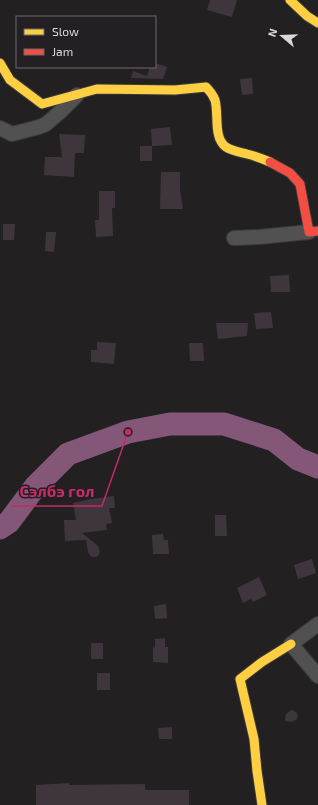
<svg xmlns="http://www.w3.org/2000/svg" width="318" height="805" font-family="'Exo 2',sans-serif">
<rect width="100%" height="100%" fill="#222021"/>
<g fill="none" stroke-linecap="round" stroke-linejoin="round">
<polyline stroke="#845778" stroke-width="23" points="0,528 9,522 35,487 68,454 128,432 170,424 224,424 274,440 298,459 318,467"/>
</g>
<g fill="#3f363d">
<polygon points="210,0 237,0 232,17 207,10"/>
<polygon points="155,63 167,67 163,79 131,78 133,71 147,76 150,67 155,67"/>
<polygon points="252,78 253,94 242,95 240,79"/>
<polygon points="170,127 172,145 152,146 151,129"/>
<polygon points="59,134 85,135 84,153 75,153 74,177 44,175 45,157 62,157"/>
<rect x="140" y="146" width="12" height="15"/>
<polygon points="161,172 180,172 180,189 183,209 160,209"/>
<polygon points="99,191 115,191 115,208 112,208 113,236 96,237 95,220 99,220"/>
<polygon points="3,224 15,224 14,240 3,240"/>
<polygon points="46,232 56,232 54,252 45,251"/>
<polygon points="289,275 290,292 271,292 270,276"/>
<polygon points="271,312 273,328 256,329 254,313"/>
<polygon points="216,323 248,323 247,336 218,339"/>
<polygon points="97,342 116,343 114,364 91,362 91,350 97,350"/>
<polygon points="189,343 203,343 204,361 190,361"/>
<polygon points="114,496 115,508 109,508 112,523 106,524 107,530 82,533 98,546 100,552 98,556 96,557 92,557 89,554 88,552 86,540 65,541 64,520 76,520 73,503 91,499"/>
<polygon points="215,515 226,515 227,536 215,536"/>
<polygon points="163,534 164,540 168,540 169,554 153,554 152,535"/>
<polygon points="312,559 316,573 298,579 294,565"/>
<polygon points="259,577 267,595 253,602 251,599 243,603 237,588"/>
<polygon points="166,604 167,618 155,619 154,606"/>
<polygon points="165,638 165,647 168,647 168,663 153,662 153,648 155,647 155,639"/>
<rect x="91" y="643" width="12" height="16"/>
<rect x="97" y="673" width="13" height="17"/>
<polygon points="291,710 293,710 296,712 298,715 297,719 292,722 285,721 286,714"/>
<polygon points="172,727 172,739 159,739 158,728"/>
<polygon points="69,783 69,785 145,784 145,790 189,790 189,805 36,805 36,785"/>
</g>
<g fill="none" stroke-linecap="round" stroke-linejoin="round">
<defs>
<g id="street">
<polyline points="0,128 12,134 39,127 46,124 60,112 77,95"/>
<polyline points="234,238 259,237 309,232"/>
<polyline points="318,624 291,644 318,676"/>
</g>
<g id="slow">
<polyline points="290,0 307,16 318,23"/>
<path d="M0,63L10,80L42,104L97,89L175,90L206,87C210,91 213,95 215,100C219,114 213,138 226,147C232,151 240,152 247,154C255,156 263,159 270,162"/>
<polyline points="262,805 257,771 254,739 240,679 262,662 291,644"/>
</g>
<polyline id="jam" points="270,162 290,173 300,184 309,232 318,231"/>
</defs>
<use href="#street" stroke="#3c3a3b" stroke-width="16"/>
<use href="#slow" stroke="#3c3a3b" stroke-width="11"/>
<use href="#jam" stroke="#3c3a3b" stroke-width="11"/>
<use href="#street" stroke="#525152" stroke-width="14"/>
<use href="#slow" stroke="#ffcf43" stroke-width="9"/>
<use href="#jam" stroke="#f24e42" stroke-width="9"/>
</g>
<path fill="none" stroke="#c42b68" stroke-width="1.5" d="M128 432L102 506H11"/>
<circle fill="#c42b68" stroke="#231f22" stroke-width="1.5" cx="128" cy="432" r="4"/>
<g font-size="16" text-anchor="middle" font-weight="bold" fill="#c42b68" stroke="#231f22" stroke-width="3" stroke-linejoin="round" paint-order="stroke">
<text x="57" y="497">Сэлбэ гол</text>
</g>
<rect x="16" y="16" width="140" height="52" fill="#231f22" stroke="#6d696c"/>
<rect x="24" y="29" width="20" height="6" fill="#ffcf43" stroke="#6d696c"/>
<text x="52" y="36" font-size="12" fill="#dbd8da">Slow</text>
<rect x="24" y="49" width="20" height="6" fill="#f24e42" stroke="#6d696c"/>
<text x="52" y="56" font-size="12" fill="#dbd8da">Jam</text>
<g transform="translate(282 36) rotate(289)" stroke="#231f22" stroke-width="3" paint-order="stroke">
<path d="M0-3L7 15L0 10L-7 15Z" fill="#dbd8da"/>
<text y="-6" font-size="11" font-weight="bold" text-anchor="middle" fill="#dbd8da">N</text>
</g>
</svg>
